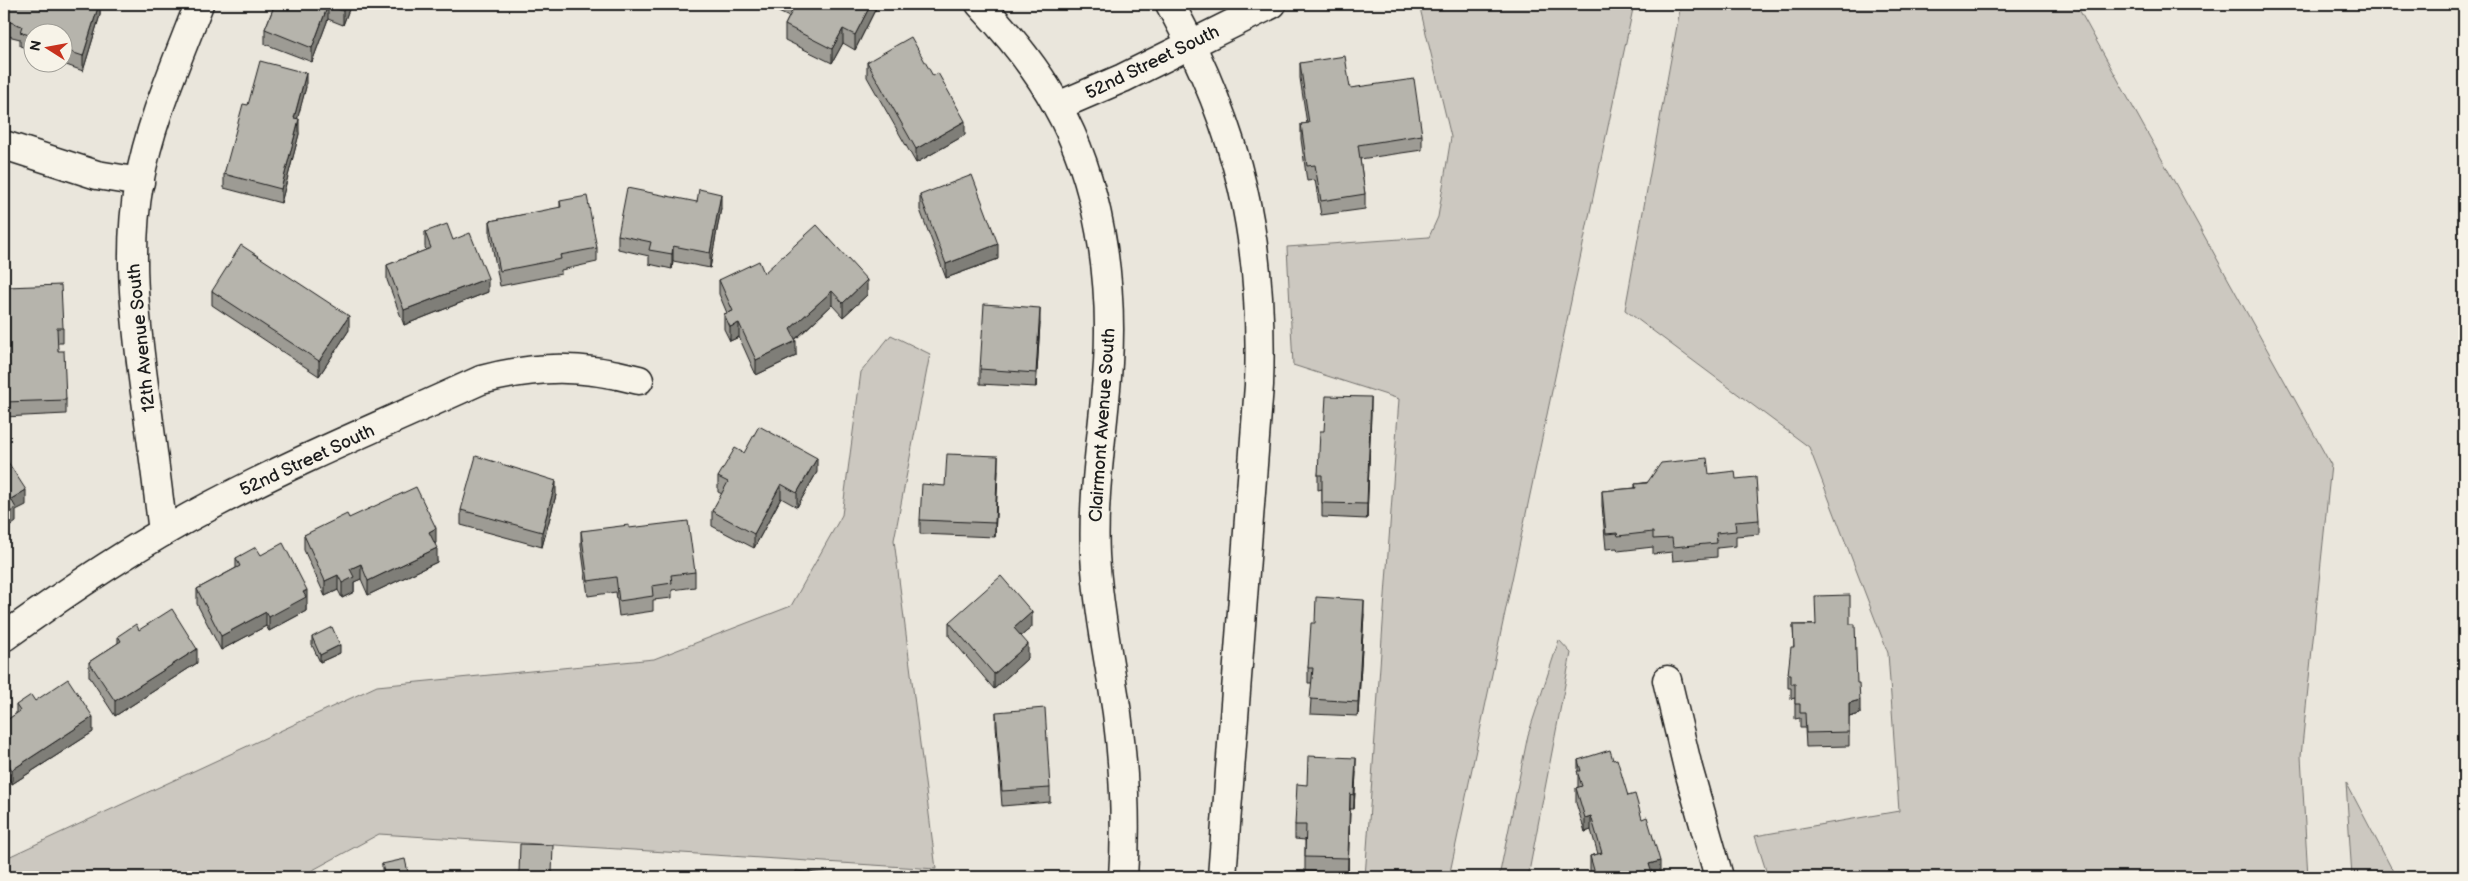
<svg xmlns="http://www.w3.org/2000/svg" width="2468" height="881" font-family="'Balsamiq Sans',sans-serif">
<rect width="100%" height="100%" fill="#eae6dc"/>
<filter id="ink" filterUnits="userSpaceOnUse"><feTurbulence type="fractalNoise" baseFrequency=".02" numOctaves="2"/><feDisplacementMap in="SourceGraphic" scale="10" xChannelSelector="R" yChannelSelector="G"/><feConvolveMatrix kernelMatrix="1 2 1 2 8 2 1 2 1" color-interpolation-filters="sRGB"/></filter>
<g filter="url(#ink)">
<g fill="#ccc8c0" stroke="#74726e">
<polygon points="1419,4 1634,4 1449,877 1365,877 1399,399 1293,365 1287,247 1429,237 1438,217 1451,137"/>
<polygon points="1681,4 2076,4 2331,465 2301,756 2308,877 1768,877 1755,836 1899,811 1888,653 1809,447 1625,310"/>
<polygon points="891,335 930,354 894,540 936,869 379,834 300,877 4,877 4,859 377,686 654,659 791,606 842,515 861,372"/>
<polygon points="1559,640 1571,653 1528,877 1499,877 1528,735"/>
<polygon points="2346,782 2396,877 2352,877"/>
</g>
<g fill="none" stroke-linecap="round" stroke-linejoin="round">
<defs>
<g id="street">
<polyline points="4,145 97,175 140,182"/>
<path d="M163,532C157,483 151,434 144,386C135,317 127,251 139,183C150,121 177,62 199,4"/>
<path d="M4,637C71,589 139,543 212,505C299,459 391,421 481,380C538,365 582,365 639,380"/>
<polyline points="1667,680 1688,768 1719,877"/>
</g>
<g id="secondary">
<path d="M980,4C1009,35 1037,68 1057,106C1099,180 1113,279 1108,363C1104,427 1092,491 1095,555C1098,608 1109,660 1117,713C1124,768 1127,822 1123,877"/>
<path d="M1170,4C1240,133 1264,239 1259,385L1222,877"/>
<polyline points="1058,106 1123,78 1272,4"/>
</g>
</defs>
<use href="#street" stroke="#1c1c1c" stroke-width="31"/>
<use href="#secondary" stroke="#1c1c1c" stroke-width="31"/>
<use href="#street" stroke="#f7f3e8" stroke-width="28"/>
<use href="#secondary" stroke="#f7f3e8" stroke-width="28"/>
</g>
<g fill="#9d9b94" stroke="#1c1c1c">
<polygon points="4,4 100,4 100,15 83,71 58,62 62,62 62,32 32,32 32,50 20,46 20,39 4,35"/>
<polygon points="275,4 351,4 343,25 328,19 312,62 265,44 265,29"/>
<polygon points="764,4 876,4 876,8 855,50 843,43 832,63 785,40 785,25 789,17 764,5"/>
<polygon points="867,62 933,76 965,135 916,163 867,77"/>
<polygon points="1300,63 1350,88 1422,135 1422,150 1360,159 1365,194 1365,209 1321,215 1315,180 1307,181 1301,139 1301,124 1307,124 1300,78"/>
<polygon points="306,87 297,119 299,134 281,203 224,188 224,174 248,105"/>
<polygon points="920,195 998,259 946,278 920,210"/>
<polygon points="560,201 597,248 597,262 561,270 561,274 500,286 490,235 490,221 560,208"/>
<polygon points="721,208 710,268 673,261 672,269 649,264 649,256 618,249 618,235"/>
<polygon points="425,232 453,240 488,292 404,325 387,280 387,265 426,250 425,247"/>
<polygon points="764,273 867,295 843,317 832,305 795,340 796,356 756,375 739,337 730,341 724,329 724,314 727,313 719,294 719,280"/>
<polygon points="6,287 63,328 63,343 57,343 58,351 66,400 66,414 4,417 4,360 8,360"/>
<polygon points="212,291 349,330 319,376 212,305"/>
<polygon points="1040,323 1036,387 980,384 980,369"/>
<polygon points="1371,412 1367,519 1322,517 1322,489 1318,490 1318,475 1324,431"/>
<polygon points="744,453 817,472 797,507 781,498 754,548 712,526 712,511 722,494 718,492 718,477"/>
<polygon points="998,470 995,537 920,534 920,520 945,486"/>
<polygon points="1709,474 1736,479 1759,520 1759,534 1736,536 1736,546 1717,548 1717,557 1673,561 1672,552 1653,554 1653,547 1618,551 1617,548 1606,549 1602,506 1602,491 1635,488 1635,484"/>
<polygon points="556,495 542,547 461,525 461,510"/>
<polygon points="349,518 436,543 435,543 437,562 368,595 361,579 354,582 354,592 342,598 338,590 325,596 304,550 304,535"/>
<polygon points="629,528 695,572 695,587 672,590 672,598 653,600 653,611 619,616 616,592 588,596 581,545 581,531"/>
<polygon points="261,555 307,605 306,605 306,611 269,631 266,626 221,650 197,604 197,589 236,568 236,558"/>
<polygon points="1364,614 1358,716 1310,714 1312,683 1308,683 1308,668 1315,623"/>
<polygon points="949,622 1032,627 1021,636 1028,658 994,689 949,636"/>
<polygon points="1850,624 1860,714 1849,717 1849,746 1806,747 1805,728 1800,728 1800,718 1795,719 1795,698 1791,699 1791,688 1788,688 1788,674 1794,647 1793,625"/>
<polygon points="139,630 197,663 115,716 89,676 89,662 118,643 118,636"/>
<polygon points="312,637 340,653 320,662 312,645"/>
<polygon points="16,705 93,732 12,784 4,771 4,722 16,714"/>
<polygon points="996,712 1050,788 1050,802 1002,806 996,726"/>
<polygon points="1578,760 1613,760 1660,875 1653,877 1592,877 1590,871 1590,856 1598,854 1591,830 1585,832 1576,803 1576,788 1578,787"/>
<polygon points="1356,772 1354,809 1350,809 1348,873 1305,871 1305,840 1295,839 1295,825 1307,785"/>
<polygon points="382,864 409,877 382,877"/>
</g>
<g fill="#7f7e78" stroke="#1c1c1c">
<polygon points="99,4 100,4 100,15 83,71 83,56"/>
<polygon points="346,4 351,4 343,25 343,11"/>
<polygon points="871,4 876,4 876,8 855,50 855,35"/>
<polygon points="328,5 328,19 312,62 312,48"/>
<polygon points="843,29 843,43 832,63 832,49"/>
<polygon points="306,73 306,87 294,132 294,118"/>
<polygon points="299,119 299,134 281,203 281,189"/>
<polygon points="965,121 965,135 916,163 916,149"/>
<polygon points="721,194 721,208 710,268 710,253"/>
<polygon points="998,244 998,259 946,278 946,264"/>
<polygon points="673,246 673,261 672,269 672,254"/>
<polygon points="488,278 488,292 404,325 404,310"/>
<polygon points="867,280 867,295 843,317 843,303"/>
<polygon points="832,291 832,305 790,344 790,329"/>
<polygon points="1040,308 1040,323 1036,387 1036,373"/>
<polygon points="349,316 349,330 319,376 319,361"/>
<polygon points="739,323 739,337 730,341 730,327"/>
<polygon points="796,341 796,356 756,375 756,360"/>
<polygon points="1371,397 1371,412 1367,519 1367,504"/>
<polygon points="998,456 998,470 995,537 995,523"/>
<polygon points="817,458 817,472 797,507 797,493"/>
<polygon points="556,481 556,495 542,547 542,532"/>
<polygon points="781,484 781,498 754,548 754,534"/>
<polygon points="26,490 26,505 16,510 16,522 4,531 4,516 11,499"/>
<polygon points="436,528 436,543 429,546 429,532"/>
<polygon points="437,548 437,562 368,595 368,581"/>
<polygon points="361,564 361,579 354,582 354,592 342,598 342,583 350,569"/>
<polygon points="338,575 338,590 325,596 325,581"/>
<polygon points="307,590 307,605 306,605 306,611 269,631 269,617"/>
<polygon points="1364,600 1364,614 1358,716 1358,702"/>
<polygon points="266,612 266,626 221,650 221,636"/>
<polygon points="1032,612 1032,627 1014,642 1014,628"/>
<polygon points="1028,644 1028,658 994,689 994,674"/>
<polygon points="340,645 340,653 320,662 320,655"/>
<polygon points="197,649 197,663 115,716 115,701"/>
<polygon points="1860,700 1860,714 1849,717 1849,703"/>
<polygon points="93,717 93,732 12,784 12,770"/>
<polygon points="1356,758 1356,772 1354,809 1354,795"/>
<polygon points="1350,794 1350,809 1348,873 1348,858"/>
<polygon points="1591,816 1591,830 1585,832 1585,818"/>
<polygon points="1660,861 1660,875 1653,877 1649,877 1649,864"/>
</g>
<g fill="#b6b4ac" stroke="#1c1c1c">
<polygon points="4,4 99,4 83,56 62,49 62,32 32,32 32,36 20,32 22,26 4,20"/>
<polygon points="275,4 346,4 343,11 328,5 312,48 265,29"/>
<polygon points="793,4 871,4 855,35 843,29 832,49 785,25 795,5"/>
<polygon points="911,37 933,76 938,73 965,121 916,149 867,62"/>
<polygon points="1345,56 1350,88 1414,79 1422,135 1358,145 1365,194 1321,201 1315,165 1307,166 1301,124 1309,123 1300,63"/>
<polygon points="260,61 306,73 294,118 299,119 281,189 224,174 243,104 248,105"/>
<polygon points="972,175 998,244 946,264 920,195"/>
<polygon points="627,188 697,202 699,189 721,194 710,253 673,246 672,254 649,250 651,242 618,235"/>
<polygon points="587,196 597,248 560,255 561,259 500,271 490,221 561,207 560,201"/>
<polygon points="447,224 453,240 470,233 488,278 404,310 387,265 431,248 425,232"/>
<polygon points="817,225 867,280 843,303 832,291 790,329 796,341 756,360 739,323 730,327 724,314 733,311 719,280 759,261 764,273"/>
<polygon points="241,245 349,316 319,361 212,291"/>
<polygon points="61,285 63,328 57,328 58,351 64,351 66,400 4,402 4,360 8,360 6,287"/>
<polygon points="984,304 1040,308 1036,373 980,369"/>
<polygon points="1326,396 1371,397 1367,504 1322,503 1322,475 1318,475 1320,431 1324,431"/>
<polygon points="759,426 817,458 797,493 781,484 754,534 712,511 728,482 718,477 735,448 744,453"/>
<polygon points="947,454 998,456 995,523 920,520 922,484 945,486"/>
<polygon points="4,456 26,490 11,499 16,508 4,516"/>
<polygon points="476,456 556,481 542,532 461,510"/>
<polygon points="1707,458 1709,474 1735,471 1736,479 1756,477 1759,520 1735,522 1736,531 1716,533 1717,543 1673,547 1672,538 1653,539 1653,532 1618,536 1617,533 1606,534 1602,491 1636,488 1635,484 1647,483 1661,463"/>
<polygon points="416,487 436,528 429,532 437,548 368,581 361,564 350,569 354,577 342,583 338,575 325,581 304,535 347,514 349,518"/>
<polygon points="688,521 695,572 671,575 672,583 652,586 653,596 619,601 616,577 588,581 581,531 629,525 629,528"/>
<polygon points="283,543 307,590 303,592 306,597 269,617 266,612 221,636 197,589 240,566 236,558 256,547 261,555"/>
<polygon points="1001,576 1032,612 1014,628 1028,644 994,674 949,622"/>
<polygon points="1850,595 1850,624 1855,624 1857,683 1859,683 1860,700 1849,703 1849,732 1806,733 1805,713 1800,713 1800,704 1795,704 1795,684 1791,684 1791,674 1788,674 1791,647 1794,647 1793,625 1816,625 1815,596"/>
<polygon points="1316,597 1364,600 1358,702 1310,699 1313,668 1308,668 1311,623 1315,623"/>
<polygon points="172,609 197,649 115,701 89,662 121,641 118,636 136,624 139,630"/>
<polygon points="332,627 340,645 320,655 312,637"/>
<polygon points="68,679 93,717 12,770 4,757 4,722 20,711 16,705 31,695 35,701"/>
<polygon points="1045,708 1050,788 1002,791 996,712"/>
<polygon points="1610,750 1613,760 1617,759 1628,796 1635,794 1642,819 1647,817 1660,861 1649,864 1653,877 1610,877 1609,876 1606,877 1596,877 1590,856 1602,853 1591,816 1585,818 1576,788 1582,786 1577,771 1581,771 1578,760"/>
<polygon points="1308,756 1356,758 1354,795 1350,794 1348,858 1305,857 1306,825 1295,825 1297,784 1307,785"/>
<polygon points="520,844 553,845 552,874 595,875 595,877 502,877 503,873 519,873"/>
<polygon points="405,859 409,877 385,877 382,864"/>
<polygon points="796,871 834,875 833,877 795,877"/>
<polygon points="635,872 663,875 663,877 634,877"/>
<polygon points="1012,874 1018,877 1010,877"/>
<polygon points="432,875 433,877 420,877"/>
</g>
</g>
<g text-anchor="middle" stroke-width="4.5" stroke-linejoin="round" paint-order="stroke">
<g font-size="18" fill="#1c1c1c" stroke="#f7f3e8">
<text transform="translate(1152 62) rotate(-26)" y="6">52nd Street South</text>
<text transform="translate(141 338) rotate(-96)" y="6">12th Avenue South</text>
<text transform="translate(1102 425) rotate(-86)" y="6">Clairmont Avenue South</text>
<text transform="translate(307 460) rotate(-25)" y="6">52nd Street South</text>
</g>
</g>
<rect width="2468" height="881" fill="none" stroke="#f7f3e8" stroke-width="20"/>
<rect x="10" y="10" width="2448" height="861" fill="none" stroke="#1c1c1c" stroke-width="2" filter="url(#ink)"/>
<g transform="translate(48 48) rotate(281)"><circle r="24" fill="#f7f3e8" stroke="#9f9d96"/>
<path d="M0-4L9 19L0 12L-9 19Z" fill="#c8321e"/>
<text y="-8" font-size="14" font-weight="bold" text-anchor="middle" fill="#1c1c1c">N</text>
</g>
</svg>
